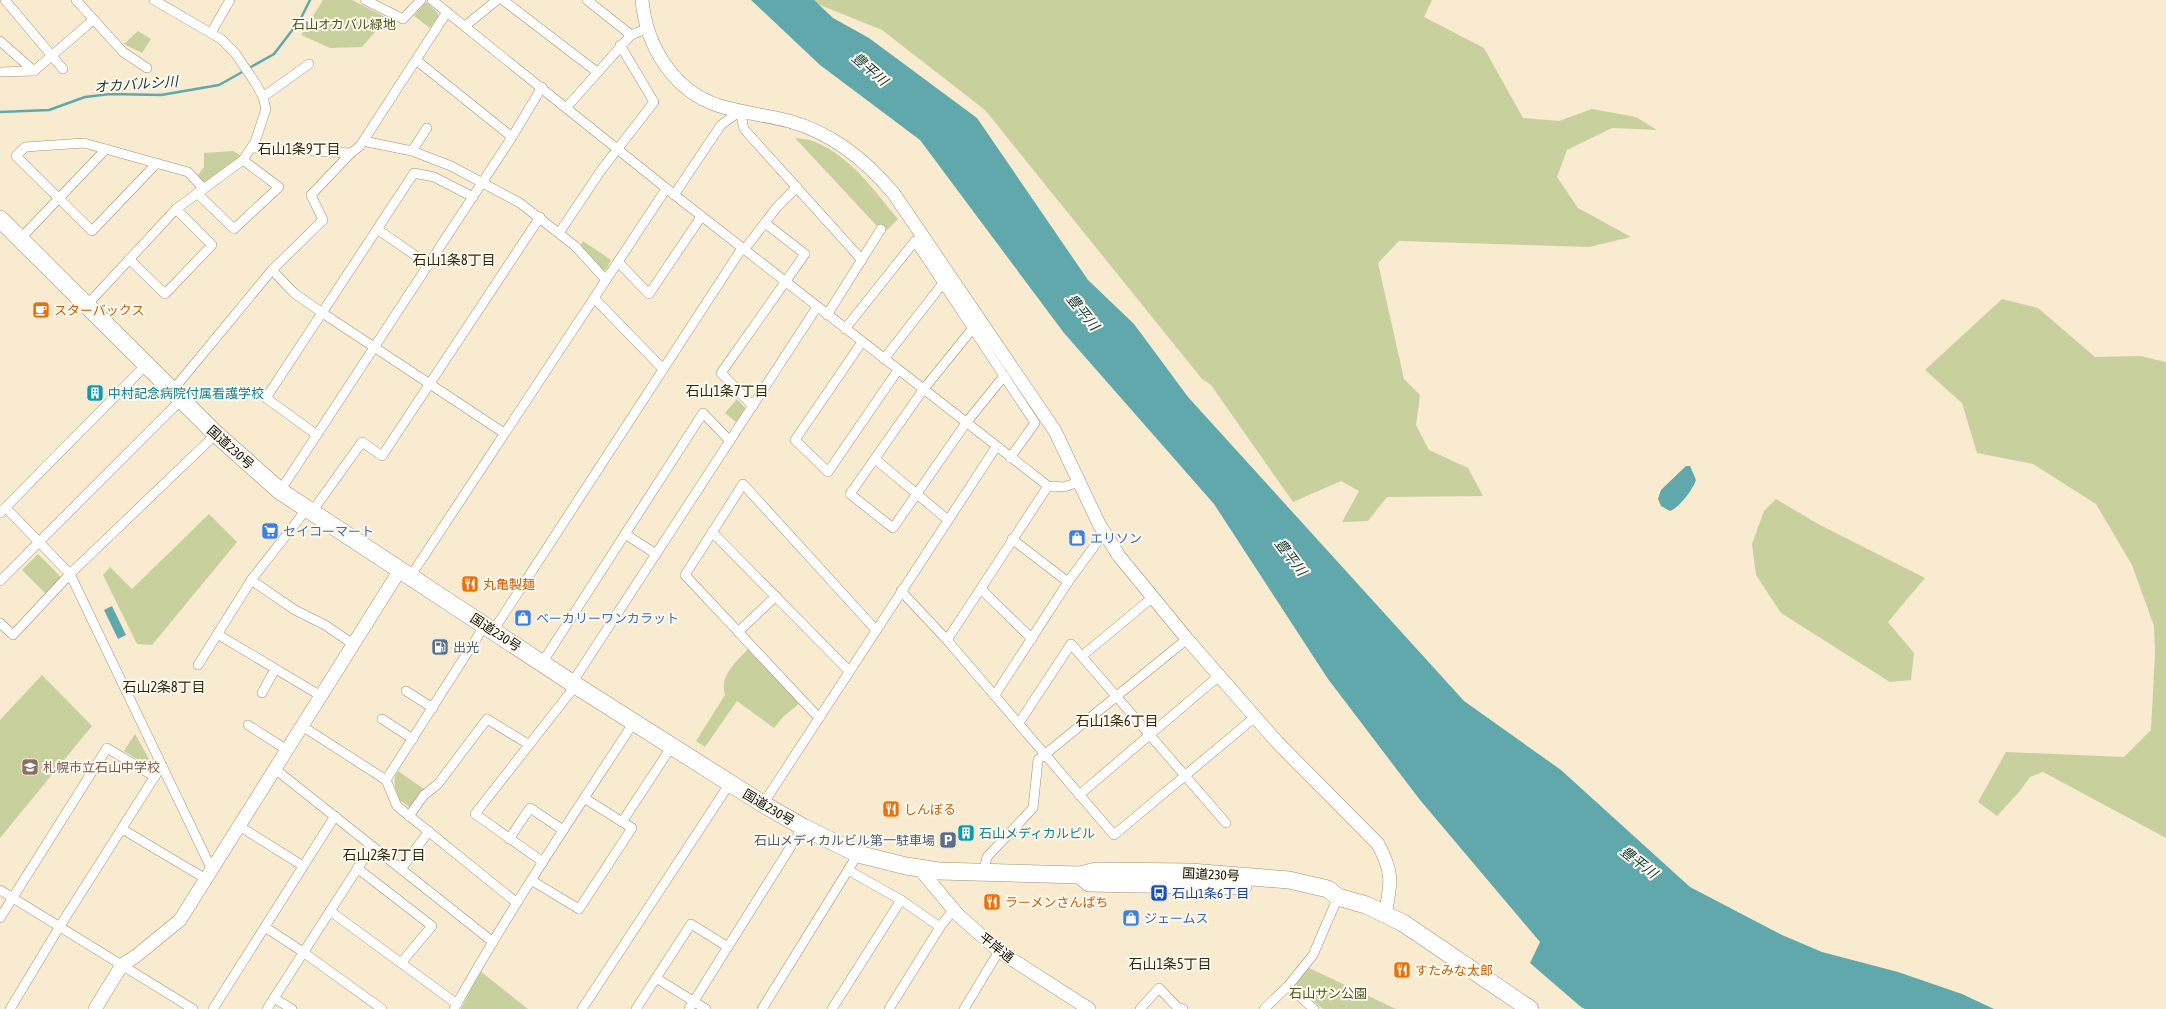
<svg xmlns="http://www.w3.org/2000/svg" width="2166" height="1009" font-family="'Asap Condensed','Noto Sans JP',sans-serif">
<rect width="100%" height="100%" fill="#f8ebd0"/>
<g fill="#c8d19d">
<polygon points="323,0 352,0 387,18 362,47 330,48 301,35"/>
<polygon points="813,0 1432,0 1424,17 1484,48 1523,118 1559,121 1592,109 1636,117 1657,130 1612,128 1567,150 1557,177 1578,208 1631,237 1589,247 1399,241 1378,263 1404,379 1420,395 1416,425 1429,450 1468,468 1483,496 1387,497 1368,521 1342,522 1359,491 1341,481 1293,502 1211,385 1202,379 985,110 882,30 815,3"/>
<polygon points="426,2 438,13 438,17 430,28 414,16"/>
<polygon points="138,31 151,39 142,53 124,44"/>
<path d="M795,138C801,139 808,139 813,141C850,155 874,191 898,219L886,231L877,226Z"/>
<polygon points="233,151 241,156 210,182 203,182 198,175 204,167 204,153"/>
<polygon points="583,241 611,260 606,270 602,270 580,246"/>
<polygon points="2002,299 2038,308 2095,357 2140,356 2166,362 2166,838 2043,772 2030,777 2019,792 1997,816 1978,802 2006,752 2124,757 2151,730 2155,653 2154,626 2132,565 2096,504 2033,464 1977,453 1962,403 1925,370"/>
<polygon points="737,399 746,409 737,423 725,413"/>
<polygon points="1776,499 1818,524 1925,578 1888,622 1914,653 1911,680 1890,682 1781,613 1756,575 1752,544 1764,511"/>
<polygon points="209,514 237,542 152,645 137,644 103,575 110,567 132,589"/>
<polygon points="38,554 60,576 61,580 47,595 22,570"/>
<path d="M748,649L800,703L783,717L774,728L737,701L705,747L696,741L725,695C719,676 736,662 748,649Z"/>
<polygon points="42,675 92,726 0,838 0,720"/>
<polygon points="135,734 153,766 149,767 124,751"/>
<path d="M398,771L424,789L410,807L399,800C396,789 391,781 398,771Z"/>
<polygon points="1309,968 1396,1009 1323,1009 1297,987 1296,983"/>
<polygon points="480,971 528,1009 461,1009"/>
</g>
<g fill="#60a8ac">
<polygon points="751,0 814,0 833,18 869,38 977,118 1088,280 1134,324 1188,397 1464,701 1561,770 1690,887 1782,935 1822,952 1898,972 1962,994 1994,1009 1585,1009 1581,1007 1530,963 1540,942 1420,800 1328,679 1214,504 1064,333 920,140 820,65"/>
<path d="M1686,466H1690L1696,480C1693,489 1680,507 1670,511L1661,506L1658,499L1661,490Z"/>
<polygon points="112,606 126,635 118,639 104,610"/>
</g>
<g fill="none" stroke-linecap="round" stroke-linejoin="round">
<g stroke="#60a8ac" stroke-width="2.5">
<polyline points="249,68 274,54 300,20 310,0"/>
<polyline points="0,112 49,110 85,97 110,94 161,95 219,85 244,71"/>
</g>
<defs>
<g id="street">
<polyline points="5,0 63,69"/>
<polyline points="76,0 123,52 147,68"/>
<polyline points="365,0 403,19 421,0"/>
<polyline points="432,0 566,108"/>
<polyline points="503,0 597,72"/>
<polyline points="587,0 631,35"/>
<polyline points="465,26 497,0"/>
<polyline points="646,29 631,35 566,108 686,204 1048,486 1064,487 1079,482"/>
<polyline points="211,33 230,0"/>
<polyline points="0,41 34,71"/>
<polyline points="416,60 512,137"/>
<polyline points="0,72 34,71 93,20"/>
<polyline points="263,97 309,64"/>
<polyline points="363,141 412,151 451,166 520,203 575,246 606,280"/>
<polyline points="252,148 351,153"/>
<polyline points="412,151 427,128"/>
<polyline points="157,163 92,231 16,156 25,147 84,143 188,172 203,188"/>
<polyline points="197,193 234,229 279,187 243,160"/>
<polyline points="674,195 721,125 740,111 744,129 862,260"/>
<polyline points="377,229 429,265"/>
<polyline points="559,233 602,169 654,102 620,45"/>
<polyline points="20,239 106,149"/>
<polyline points="744,250 777,207 797,187"/>
<polyline points="129,259 165,294 212,245 176,209"/>
<polyline points="618,262 649,294 701,217"/>
<polyline points="272,270 294,293 321,312 504,433"/>
<polyline points="594,298 663,369"/>
<polyline points="87,305 176,209 243,160 255,142 266,109 263,97 256,84 235,53 221,39 154,0"/>
<polyline points="827,315 881,229"/>
<polyline points="973,328 923,390 850,494 893,528 966,423 1004,376"/>
<polyline points="845,329 915,241 1035,423 1010,458"/>
<polyline points="862,342 795,440 828,472 898,370"/>
<polyline points="884,359 943,283"/>
<polyline points="172,391 272,270 323,220 311,195 351,153 360,146 447,12"/>
<polyline points="753,406 721,373 805,254 765,223"/>
<polyline points="317,435 266,398 414,173 434,177 473,197"/>
<polyline points="875,459 948,520"/>
<polyline points="280,491 512,137 542,87"/>
<polyline points="6,508 70,574 212,870"/>
<polyline points="0,513 147,364"/>
<polyline points="311,513 362,442 382,456 540,217"/>
<polyline points="712,532 849,671"/>
<polyline points="625,534 656,554"/>
<polyline points="1012,539 1068,582"/>
<polyline points="410,577 666,189"/>
<polyline points="251,580 295,610 325,625 353,644"/>
<polyline points="0,581 181,400"/>
<polyline points="981,589 1032,639"/>
<polyline points="901,591 947,640 1114,835 1255,717"/>
<polyline points="0,623 13,635 70,574 216,434"/>
<polyline points="493,631 742,248"/>
<polyline points="738,632 776,596"/>
<polyline points="217,634 321,696"/>
<polyline points="947,640 1048,486"/>
<polyline points="1082,656 1153,597"/>
<polyline points="542,663 703,413 730,441"/>
<polyline points="198,665 252,579 306,510"/>
<polyline points="572,683 817,307"/>
<polyline points="406,691 433,708"/>
<polyline points="262,693 275,669"/>
<polyline points="995,695 1068,582 1104,533"/>
<polyline points="819,718 685,575 743,484 876,630"/>
<polyline points="382,719 413,739"/>
<polyline points="1019,723 1071,644 1226,823"/>
<polyline points="248,725 287,750"/>
<polyline points="302,726 386,780 397,806 517,903"/>
<polyline points="275,769 493,942"/>
<polyline points="386,780 485,625"/>
<polyline points="1079,795 1220,675"/>
<polyline points="763,804 996,447"/>
<polyline points="409,816 424,795 438,784 487,719 528,744"/>
<polyline points="622,822 672,746"/>
<polyline points="239,826 303,866"/>
<polyline points="122,829 206,879"/>
<polyline points="509,839 530,808 563,830"/>
<polyline points="543,862 475,814 576,685"/>
<polyline points="357,868 432,926 401,963"/>
<polyline points="401,869 429,831"/>
<polyline points="848,870 901,900 940,927 954,909"/>
<polyline points="983,873 987,857 1033,808 1038,760 1187,639"/>
<polyline points="531,880 579,909 632,828 584,798"/>
<polyline points="0,890 193,1009"/>
<polyline points="330,911 457,1004"/>
<polyline points="0,918 107,748 155,777"/>
<polyline points="265,927 303,952 382,1009"/>
<polyline points="656,978 706,1009"/>
<polyline points="1288,986 1314,1009"/>
<polyline points="274,998 292,1009"/>
<polyline points="10,1009 60,926 162,765"/>
<polyline points="213,1009 335,816"/>
<polyline points="267,1009 372,846"/>
<path d="M454,1009C509,910 572,817 634,722"/>
<polyline points="582,1009 730,783"/>
<polyline points="636,1009 691,924 728,947"/>
<polyline points="689,1009 803,827"/>
<polyline points="762,1009 858,854"/>
<polyline points="832,1009 901,900"/>
<polyline points="889,1009 940,927"/>
<polyline points="964,1009 999,951"/>
<polyline points="1140,1009 1159,988 1177,1007 1183,1009"/>
<polyline points="1264,1009 1288,986 1313,955 1338,897"/>
</g>
<g id="secondary">
<path d="M642,0C646,46 674,92 720,106C743,113 766,115 789,121C832,133 866,160 894,194L1055,431L1099,524L1119,556L1187,639L1277,742L1378,844C1394,874 1391,883 1385,915"/>
<polyline points="919,868 958,915 999,951 1089,1009"/>
<polyline points="95,1009 122,965 136,956 180,920 400,570"/>
</g>
<g id="highway">
<polyline points="0,219 216,434 280,491 572,683 763,804 803,827 858,854 906,866 939,871 1080,875 1096,871 1190,872 1289,880 1328,889 1338,897 1366,905 1403,923 1530,1009"/>
<polyline points="1080,875 1089,883 1243,886"/>
</g>
</defs>
<use href="#street" stroke="#9e9178" stroke-width="10"/>
<use href="#secondary" stroke="#9e9178" stroke-width="14"/>
<use href="#highway" stroke="#9e9178" stroke-width="18"/>
<use href="#street" stroke="#fff" stroke-width="9"/>
<use href="#secondary" stroke="#fff" stroke-width="13"/>
<use href="#highway" stroke="#fff" stroke-width="17"/>
</g>
<defs>
<symbol id="cafe-square" viewBox="-11 -11 22 22"><rect x="-9" y="-9" width="18" height="18" rx="4" fill="#e8710a" stroke="#fef9ee"/><path d="M-5.5-4.5H6V0H3Q3 3.5 0 3.5H-2.5Q-5.5 3.5-5.5 0ZM3-3.2v2h1.7v-2ZM-6 4.5H4V6H-6Z" fill="#fff"/></symbol>
<symbol id="building-square" viewBox="-11 -11 22 22"><rect x="-9" y="-9" width="18" height="18" rx="4" fill="#0f9aa8" stroke="#fef9ee"/><path d="M-4-6H4V6H1V3H-1V6H-4ZM-2.5-4.3h1.7v1.8h-1.7ZM.8-4.3h1.7v1.8H.8ZM-2.5-1h1.7V.8h-1.7ZM.8-1h1.7V.8H.8Z" fill="#fff"/></symbol>
<symbol id="supermarket-square" viewBox="-11 -11 22 22"><rect x="-9" y="-9" width="18" height="18" rx="4" fill="#3f7fe0" stroke="#fef9ee"/><path d="M-6-5.5h2.5l.6 2H6L4.5 2H-2.5L-4.4-4H-6ZM-1.5 3.2a1.3 1.3 0 1 0 .1 0ZM3 3.2a1.3 1.3 0 1 0 .1 0Z" fill="#fff"/></symbol>
<symbol id="shop-square" viewBox="-11 -11 22 22"><rect x="-9" y="-9" width="18" height="18" rx="4" fill="#3f7fe0" stroke="#fef9ee"/><path d="M-5-2.5h2.3a2.7 3.5 0 0 1 5.4 0H5L5.5 6h-11ZM-1.5-2.5h3a1.5 2.3 0 0 0-3 0Z" fill="#fff"/></symbol>
<symbol id="restaurant-square" viewBox="-11 -11 22 22"><rect x="-9" y="-9" width="18" height="18" rx="4" fill="#e8710a" stroke="#fef9ee"/><path d="M-5-6h1v4h1v-4h1v4h1v-4h1v5L-1.5 .5V6h-2V.5L-5-1ZM5-6V6H3V1.5H1.5Q1.5-4 5-6Z" fill="#fff"/></symbol>
<symbol id="fuel-square" viewBox="-11 -11 22 22"><rect x="-9" y="-9" width="18" height="18" rx="4" fill="#5c6f8a" stroke="#fef9ee"/><path d="M-5.5-6h7V0h2V4h1.3V-2.5L3-4.5l.8-.8L6-3V5H2.5V1h-1V6h-7ZM-4.2-4.7v3.2H.2V-4.7Z" fill="#fff"/></symbol>
<symbol id="school-square" viewBox="-11 -11 22 22"><rect x="-9" y="-9" width="18" height="18" rx="4" fill="#8d6e63" stroke="#fef9ee"/><path d="M0-5L7-2L0 1L-7-2ZM-4 1L0 2.5L4 1V4Q0 6-4 4Z" fill="#fff"/></symbol>
<symbol id="parking-square" viewBox="-11 -11 22 22"><rect x="-9" y="-9" width="18" height="18" rx="4" fill="#5c6f8a" stroke="#fef9ee"/><path d="M-3.5-5.5H1a3.5 3.5 0 0 1 0 7H-1V5.5H-3.5ZM-1-3.4V-.6H.8a1.4 1.4 0 0 0 0-2.8Z" fill="#fff"/></symbol>
<symbol id="bus-square" viewBox="-11 -11 22 22"><rect x="-9" y="-9" width="18" height="18" rx="4" fill="#1a4fb4" stroke="#fef9ee"/><path d="M-5-6H5V4H4V6H2V4H-2V6H-4V4H-5ZM-3.5-4V0h7V-4ZM-3.5 1.2v1.5H-2V1.2ZM2 1.2v1.5H3.5V1.2Z" fill="#fff"/></symbol>
</defs>
<g fill-rule="evenodd">
<use href="#cafe-square" x="31" y="300" width="20" height="20"/>
<use href="#building-square" x="85" y="383" width="20" height="20"/>
<use href="#supermarket-square" x="260" y="521" width="20" height="20"/>
<use href="#shop-square" x="1067" y="528" width="20" height="20"/>
<use href="#restaurant-square" x="460" y="574" width="20" height="20"/>
<use href="#shop-square" x="513" y="608" width="20" height="20"/>
<use href="#fuel-square" x="430" y="637" width="20" height="20"/>
<use href="#school-square" x="20" y="757" width="20" height="20"/>
<use href="#restaurant-square" x="881" y="799" width="20" height="20"/>
<use href="#building-square" x="956" y="823" width="20" height="20"/>
<use href="#parking-square" x="938" y="830" width="20" height="20"/>
<use href="#bus-square" x="1149" y="883" width="20" height="20"/>
<use href="#restaurant-square" x="982" y="892" width="20" height="20"/>
<use href="#shop-square" x="1121" y="908" width="20" height="20"/>
<use href="#restaurant-square" x="1392" y="960" width="20" height="20"/>
</g>
<g text-anchor="middle" stroke-width="4" stroke-linejoin="round" paint-order="stroke">
<g font-size="13" fill="#50571c" stroke="#fef9ee">
<text x="344" y="29">石山オカバル緑地</text>
<text x="1328" y="998">石山サン公園</text>
</g>
<g font-size="13" fill="#c56008" stroke="#fef9ee" text-anchor="start">
<text x="54" y="315">スターバックス</text>
<text x="483" y="589">丸亀製麺</text>
<text x="904" y="814">しんぼる</text>
<text x="1005" y="907">ラーメンさんぱち</text>
<text x="1415" y="975">すたみな太郎</text>
</g>
<g font-size="13" fill="#0d838f" stroke="#fef9ee" text-anchor="start">
<text x="108" y="398">中村記念病院付属看護学校</text>
<text x="979" y="838">石山メディカルビル</text>
</g>
<g font-size="13" fill="#100c04" stroke="#fef9ee">
<text transform="translate(231 447) rotate(42)" y="5">国道230号</text>
<text transform="translate(496 632) rotate(33)" y="5">国道230号</text>
<text transform="translate(769 807) rotate(31)" y="5">国道230号</text>
<text transform="translate(1211 874) rotate(3)" y="5">国道230号</text>
<text transform="translate(997 947) rotate(38)" y="5">平岸通</text>
</g>
<g font-size="13" fill="#366cbe" stroke="#fef9ee" text-anchor="start">
<text x="283" y="536">セイコーマート</text>
<text x="1090" y="543">エリソン</text>
<text x="536" y="623">ベーカリーワンカラット</text>
<text x="1144" y="923">ジェームス</text>
</g>
<g font-size="13" fill="#4e5e75" stroke="#fef9ee" text-anchor="start">
<text x="453" y="652">出光</text>
<text x="935" y="845" text-anchor="end">石山メディカルビル第一駐車場</text>
</g>
<g font-size="13" fill="#785e54" stroke="#fef9ee" text-anchor="start">
<text x="43" y="772">札幌市立石山中学校</text>
</g>
<g font-size="13" fill="#164399" stroke="#fef9ee" text-anchor="start">
<text x="1172" y="898">石山1条6丁目</text>
</g>
<g font-size="14" font-style="italic" fill="#113537" stroke="#fef9ee">
<text transform="translate(870 69) rotate(41)" y="5">豊平川</text>
<text transform="translate(136 84) rotate(-4)" y="5">オカバルシ川</text>
<text transform="translate(1083 312) rotate(51)" y="5">豊平川</text>
<text transform="translate(1291 557) rotate(53)" y="5">豊平川</text>
<text transform="translate(1639 862) rotate(38)" y="5">豊平川</text>
</g>
<g font-size="14" fill="#332913" stroke="#fef9ee">
<text x="299" y="154">石山1条9丁目</text>
<text x="454" y="265">石山1条8丁目</text>
<text x="727" y="396">石山1条7丁目</text>
<text x="164" y="692">石山2条8丁目</text>
<text x="1117" y="726">石山1条6丁目</text>
<text x="384" y="860">石山2条7丁目</text>
<text x="1170" y="969">石山1条5丁目</text>
</g>
</g>
</svg>
